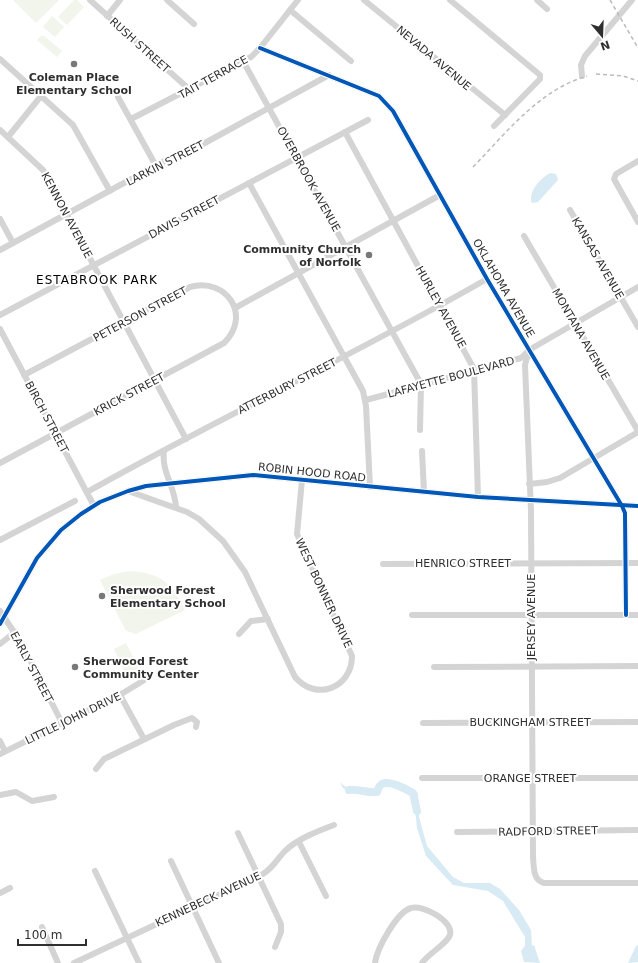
<svg xmlns="http://www.w3.org/2000/svg" width="638" height="963" font-family="'DejaVu Sans',sans-serif">
<rect width="100%" height="100%" fill="#fff"/>
<g fill="#f1f5ec">
<polygon points="13,0 59,0 36,23"/>
<polygon points="74,0 77,0 84,7 67,25 58,17"/>
<polygon points="52,16 64,27 55,37 43,27"/>
<polygon points="41,36 44,36 62,51 57,57 37,40"/>
<path d="M130,571C161,573 172,583 185,610L136,634L126,631L100,580L114,574Z"/>
<polygon points="126,643 139,669 126,675 114,649"/>
</g>
<g fill="#d8eaf3">
<path d="M550,173L556,174L558,180L538,202L532,203C527,192 541,178 550,173Z"/>
<path d="M340,782C347,790 363,794 373,791L379,783L382,782C394,783 409,785 418,793L419,817L427,846L453,877L464,883H490L500,889L519,910L531,930L532,946L534,945L540,963L524,962L521,951L525,946V937L503,901L488,891L453,885L426,856L417,828L414,798L409,789L382,784L378,786L375,793C369,795 347,793 343,788C342,786 341,784 340,782Z"/>
<polygon points="638,945 638,962 628,963 636,946"/>
</g>
<g fill="none" stroke-linecap="round" stroke-linejoin="round">
<path stroke="#d8eaf3" stroke-width="8" d="M349,790C359,789 367,793 377,792C378,789 380,785 382,784C390,780 406,789 413,793L417,811"/>
<g stroke="#d4d4d4" stroke-width="6">
<polyline points="90,0 190,90"/>
<polyline points="167,0 194,24"/>
<polyline points="364,0 505,115"/>
<polyline points="450,0 540,75 540,79 494,126"/>
<polyline points="537,0 547,9"/>
<polyline points="290,10 351,61"/>
<polyline points="107,16 120,0"/>
<polyline points="260,48 379,96 393,111 487,279 622,506 625,513 626,615"/>
<polyline points="0,59 73,125 110,191"/>
<polyline points="243,61 421,384 420,430"/>
<polyline points="582,76 581,65 585,56 632,0"/>
<polyline points="118,97 156,166"/>
<polyline points="131,119 251,57 260,48 298,0"/>
<polyline points="0,130 43,170 186,439"/>
<polyline points="345,132 474,369 478,497"/>
<polyline points="8,137 41,96"/>
<polyline points="638,161 616,174 614,179 638,222"/>
<polyline points="249,183 363,391 366,406 370,487"/>
<polyline points="570,210 638,327"/>
<polyline points="0,219 13,243"/>
<polyline points="524,236 638,431"/>
<polyline points="0,250 172,157 192,150 329,75"/>
<polyline points="235,308 440,195"/>
<polyline points="0,315 368,120"/>
<polyline points="0,329 94,506"/>
<path d="M529,350L525,365L531,511L533,857C534,868 533,880 544,883H638"/>
<polyline points="366,400 521,358 529,350 638,287"/>
<path d="M164,451C161,471 175,487 176,507"/>
<polyline points="422,451 424,492"/>
<path d="M0,463L224,343C252,316 227,277 190,287L24,375"/>
<polyline points="529,484 547,482 560,478 638,432"/>
<path d="M128,491L187,512L199,519L223,541L245,572L295,677C316,702 352,688 352,656L297,534L302,480"/>
<path d="M87,492C219,418 356,354 487,279"/>
<polyline points="0,540 75,501"/>
<polyline points="383,564 638,563"/>
<polyline points="0,611 22,644 62,723"/>
<polyline points="412,615 638,615"/>
<polyline points="0,624 37,558 61,530 81,514 100,502 128,491 146,486 253,475 478,497 638,506"/>
<polyline points="239,634 251,621 268,619"/>
<polyline points="0,644 15,632"/>
<polyline points="434,667 638,666"/>
<polyline points="120,695 144,739"/>
<polyline points="423,723 638,722"/>
<polyline points="0,741 5,751"/>
<polyline points="0,754 123,693 146,679"/>
<polyline points="96,769 104,759 174,725 192,718 197,722 196,727"/>
<polyline points="422,778 638,778"/>
<polyline points="0,795 16,792 32,801 54,797"/>
<polyline points="457,832 638,830"/>
<polyline points="238,833 281,924 281,932 275,947"/>
<polyline points="299,842 326,896"/>
<polyline points="171,861 219,963"/>
<polyline points="95,871 139,963"/>
<polyline points="0,893 10,888"/>
<polyline points="42,927 58,963"/>
<path d="M74,963L263,874C273,868 277,859 285,851C297,839 318,831 334,825"/>
<path d="M375,963C377,948 397,912 411,908C422,904 454,921 450,935C447,944 429,953 422,963"/>
</g>
<g stroke="#bbb" stroke-width="1.5" stroke-dasharray="4 3" stroke-linecap="butt">
<polyline points="610,0 638,48"/>
<polyline points="596,74 623,76 638,81"/>
<path d="M473,167C507,132 539,90 587,76"/>
</g>
<defs>
<g id="cycleway">
<polyline points="260,48 379,96 393,111 487,279 622,506 625,513 626,615"/>
<polyline points="0,624 37,558 61,530 81,514 100,502 128,491 146,486 253,475 478,497 638,506"/>
</g>
</defs>
<use href="#cycleway" stroke="#fff" stroke-width="6"/>
<use href="#cycleway" stroke="#0057b8" stroke-width="4"/>
</g>
<g fill="#787878" stroke="#fff" stroke-width="1.5">
<circle cx="74" cy="64" r="4"/>
<circle cx="369" cy="255" r="4"/>
<circle cx="102" cy="596" r="4"/>
<circle cx="75" cy="667" r="4"/>
</g>
<g text-anchor="middle" stroke-width="4" stroke-linejoin="round" paint-order="stroke">
<g font-size="11" fill="#2f2f2f" stroke="#fff">
<text transform="translate(140 45) rotate(42)" y="4">RUSH STREET</text>
<text transform="translate(434 58) rotate(40)" y="4">NEVADA AVENUE</text>
<text transform="translate(213 77) rotate(-29)" y="4">TAIT TERRACE</text>
<text transform="translate(165 163) rotate(-27)" y="4">LARKIN STREET</text>
<text transform="translate(309 179) rotate(61)" y="4">OVERBROOK AVENUE</text>
<text transform="translate(67 215) rotate(62)" y="4">KENNON AVENUE</text>
<text transform="translate(184 217) rotate(-28)" y="4">DAVIS STREET</text>
<text transform="translate(598 258) rotate(60)" y="4">KANSAS AVENUE</text>
<text transform="translate(504 288) rotate(60)" y="4">OKLAHOMA AVENUE</text>
<text transform="translate(441 307) rotate(61)" y="4">HURLEY AVENUE</text>
<text transform="translate(140 314) rotate(-28)" y="4">PETERSON STREET</text>
<text transform="translate(581 334) rotate(60)" y="4">MONTANA AVENUE</text>
<text transform="translate(451 377) rotate(-15)" y="4">LAFAYETTE BOULEVARD</text>
<text transform="translate(287 386) rotate(-27)" y="4">ATTERBURY STREET</text>
<text transform="translate(129 394) rotate(-28)" y="4">KRICK STREET</text>
<text transform="translate(47 417) rotate(62)" y="4">BIRCH STREET</text>
<text transform="translate(312 472) rotate(6)" y="4">ROBIN HOOD ROAD</text>
<text x="463" y="567">HENRICO STREET</text>
<text transform="translate(324 593) rotate(65)" y="4">WEST BONNER DRIVE</text>
<text transform="translate(531 617) rotate(-90)" y="4">JERSEY AVENUE</text>
<text transform="translate(32 667) rotate(62)" y="4">EARLY STREET</text>
<text transform="translate(73 718) rotate(-26)" y="4">LITTLE JOHN DRIVE</text>
<text x="530" y="726">BUCKINGHAM STREET</text>
<text x="530" y="782">ORANGE STREET</text>
<text transform="translate(548 831) rotate(-1)" y="4">RADFORD STREET</text>
<text transform="translate(208 899) rotate(-25)" y="4">KENNEBECK AVENUE</text>
</g>
<g font-size="11" font-weight="bold" fill="#2f2f2f" stroke="#fff" text-anchor="start">
<text x="74" y="81" text-anchor="middle">Coleman Place<tspan x="74" dy="13">Elementary School</tspan></text>
<text x="361" y="253" text-anchor="end">Community Church<tspan x="361" dy="13">of Norfolk</tspan></text>
<text x="110" y="594">Sherwood Forest<tspan x="110" dy="13">Elementary School</tspan></text>
<text x="83" y="665">Sherwood Forest<tspan x="83" dy="13">Community Center</tspan></text>
</g>
<g font-size="12" letter-spacing="1" fill="#000" stroke="#fff">
<text x="97" y="284">ESTABROOK PARK</text>
</g>
</g>
<g transform="translate(602 36) rotate(161)" stroke="#ffffff" stroke-width="3" paint-order="stroke">
<path d="M0-3L7 15L0 10L-7 15Z" fill="#2f2f2f"/>
<text y="-6" font-size="11" font-weight="bold" text-anchor="middle" fill="#2f2f2f">N</text>
</g>
<path d="M18 939v6h68v-6" fill="none" stroke="#2f2f2f" stroke-width="2"/>
<text x="24" y="939" font-size="12" fill="#2f2f2f" stroke="#ffffff" stroke-width="3" paint-order="stroke">100 m</text>
</svg>
